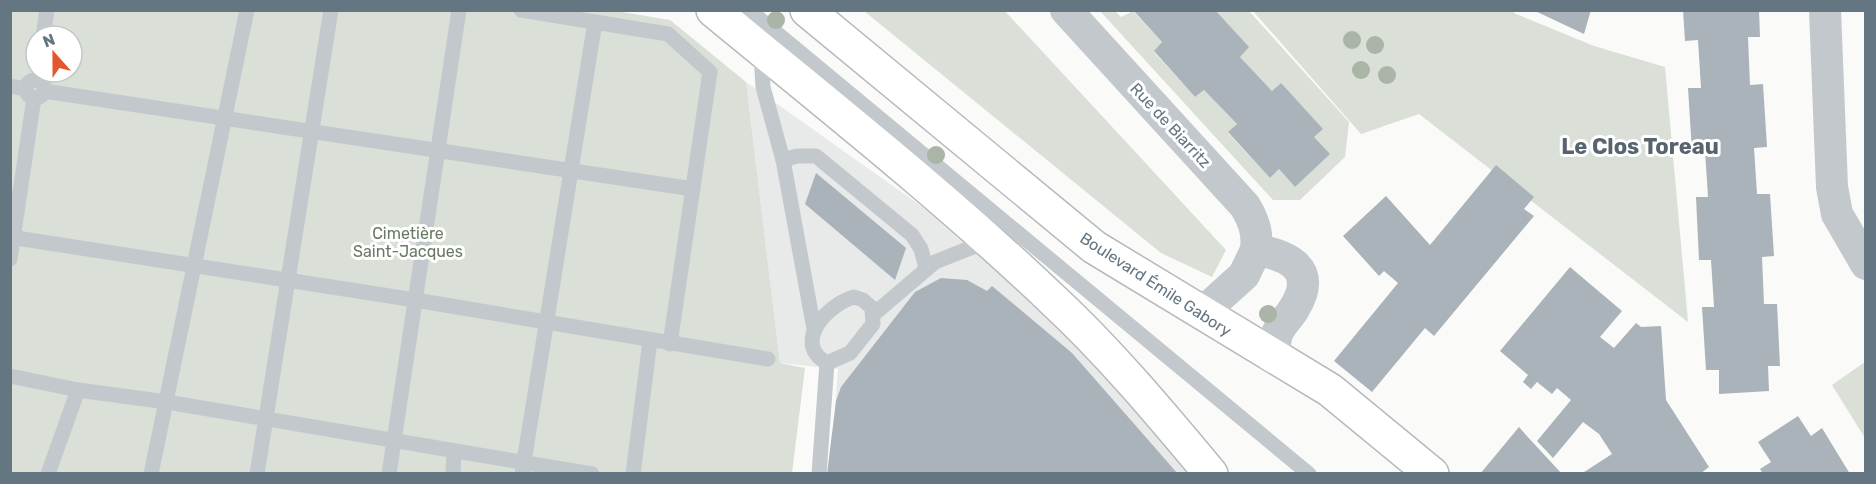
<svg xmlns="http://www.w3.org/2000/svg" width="1876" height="484" font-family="Rubik,sans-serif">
<rect width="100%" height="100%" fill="#fafaf8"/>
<polygon fill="#e8e9e9" points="746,82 989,254 1201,473 830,473 838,369 780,363"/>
<g fill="#dadfd7" fill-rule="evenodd">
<path d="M610,10L670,20L746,82L780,363L805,368L792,473H11L10,11ZM36,36H72V72H36Z"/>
<polygon points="1004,10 1226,250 1212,277 1161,253 864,11"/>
<polygon points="1100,11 1115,11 1121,17 1133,11 1162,42 1154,52 1195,97 1204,90 1237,124 1228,133 1270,178 1279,169 1295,187 1314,137 1281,83 1272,91 1240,57 1215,11 1249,11 1349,122 1345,157 1300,200 1273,200"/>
<polygon points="1253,11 1514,11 1514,13 1594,46 1665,67 1688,322 1419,114 1361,134"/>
<polygon points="1865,362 1865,438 1832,385"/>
</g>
<g fill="#aab3b9">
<polygon points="1133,10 1215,10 1249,47 1240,57 1272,91 1281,83 1323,129 1314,137 1330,154 1295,187 1279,169 1270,178 1228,132 1237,124 1204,90 1195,97 1154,51 1162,42"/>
<polygon points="1533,10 1591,10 1584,34"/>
<polygon points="1683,10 1759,10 1760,37 1748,37 1750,85 1763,84 1767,147 1754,148 1757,194 1770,194 1774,256 1762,257 1764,304 1777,304 1780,366 1768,366 1769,391 1719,394 1719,370 1706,370 1702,307 1714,307 1711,260 1699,260 1696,197 1708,197 1705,150 1692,151 1688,88 1701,88 1698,40 1685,41"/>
<polygon points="1496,165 1534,197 1524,209 1534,216 1434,336 1425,328 1372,392 1334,361 1398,283 1384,271 1379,276 1343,236 1386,196 1430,245"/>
<polygon points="816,173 906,248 895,280 805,204"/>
<polygon points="1570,267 1622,311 1600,337 1614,348 1636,323 1641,327 1661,326 1666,400 1709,467 1700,474 1581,474 1612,454 1599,434 1583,422 1553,458 1537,441 1571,400 1557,388 1552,394 1537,382 1531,389 1523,382 1528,375 1500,351"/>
<polygon points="941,278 967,280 987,291 992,286 1072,353 1178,474 827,474 836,401 841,387 915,292"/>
<polygon points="1798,416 1811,436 1822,428 1850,474 1763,474 1760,469 1771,462 1758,442"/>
<polygon points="1519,427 1526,435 1562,474 1480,474"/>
</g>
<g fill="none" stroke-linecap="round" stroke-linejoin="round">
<defs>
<g id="primary">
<path d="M713,10C827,104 945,197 1052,299C1110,353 1161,414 1211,474"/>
<polyline points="807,10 1094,247 1330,390 1432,474"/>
</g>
</defs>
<use href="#primary" stroke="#b5babe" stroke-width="36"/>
<g stroke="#c3c8cc" stroke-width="15">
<polyline points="521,10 668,34 710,72 670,344"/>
<polyline points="749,10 1309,474"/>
<polyline points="43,36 47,10"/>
<polyline points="761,53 763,87 783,160 814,329"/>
<circle cx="35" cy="89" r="9"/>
<polyline points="10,86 25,89"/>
<polyline points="44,91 693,189"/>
<polyline points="783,160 797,156 816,156 912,235 921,249 926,268"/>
<polyline points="10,237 415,300 768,359"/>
<polyline points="10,259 34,98"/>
<path d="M854,297L863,300L872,308L873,324L850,353L827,363C791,343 828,304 854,297Z"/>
<polyline points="874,314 935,262 988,241"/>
<polyline points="10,376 78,390 167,402 592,474"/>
<polyline points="48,474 78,390"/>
<polyline points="151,474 247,10"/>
<polyline points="257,474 331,10"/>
<polyline points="389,474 459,10"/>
<polyline points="453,474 454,451"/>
<polyline points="522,474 595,22"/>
<polyline points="633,474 650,341"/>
<polyline points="819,474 827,363"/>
</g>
<g stroke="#c3c8cc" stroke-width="32">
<path d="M1066,10L1245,206C1254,221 1258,233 1256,250"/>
<polyline points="1825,10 1832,187 1837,214 1866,264"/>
<path d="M1202,313L1244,275L1256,250C1288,255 1318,269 1295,307C1290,317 1281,323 1277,334C1275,341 1274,350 1272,357"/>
</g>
<use href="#primary" stroke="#fff" stroke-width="33"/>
</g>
<g fill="#aab4a7">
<circle cx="776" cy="20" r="9"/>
<circle cx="1352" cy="40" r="9"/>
<circle cx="1375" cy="45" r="9"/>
<circle cx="1361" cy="70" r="9"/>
<circle cx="1387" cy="75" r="9"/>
<circle cx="936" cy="155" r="9"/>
<circle cx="1268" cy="314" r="9"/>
</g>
<g text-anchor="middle" stroke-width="6" stroke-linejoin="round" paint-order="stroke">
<g font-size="16" fill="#657683" stroke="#fff">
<text transform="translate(1171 125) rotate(47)" y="6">Rue de Biarritz</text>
<text transform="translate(1156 284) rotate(33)" y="6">Boulevard Émile Gabory</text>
</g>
<g font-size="16" fill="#687a64" stroke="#fff">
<text x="408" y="239">Cimetière<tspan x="408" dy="18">Saint-Jacques</tspan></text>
</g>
<g font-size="22" font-weight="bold" fill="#57646e" stroke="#fff">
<text x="1640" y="154">Le Clos Toreau</text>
</g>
</g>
<rect width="1876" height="484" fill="none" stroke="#657683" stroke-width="24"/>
<g transform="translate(54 54) rotate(339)"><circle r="28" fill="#ffffff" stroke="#c1c8cd" stroke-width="1.5"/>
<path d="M0-4.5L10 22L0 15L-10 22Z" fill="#e4572e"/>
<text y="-9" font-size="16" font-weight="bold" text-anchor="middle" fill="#657683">N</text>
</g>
</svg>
